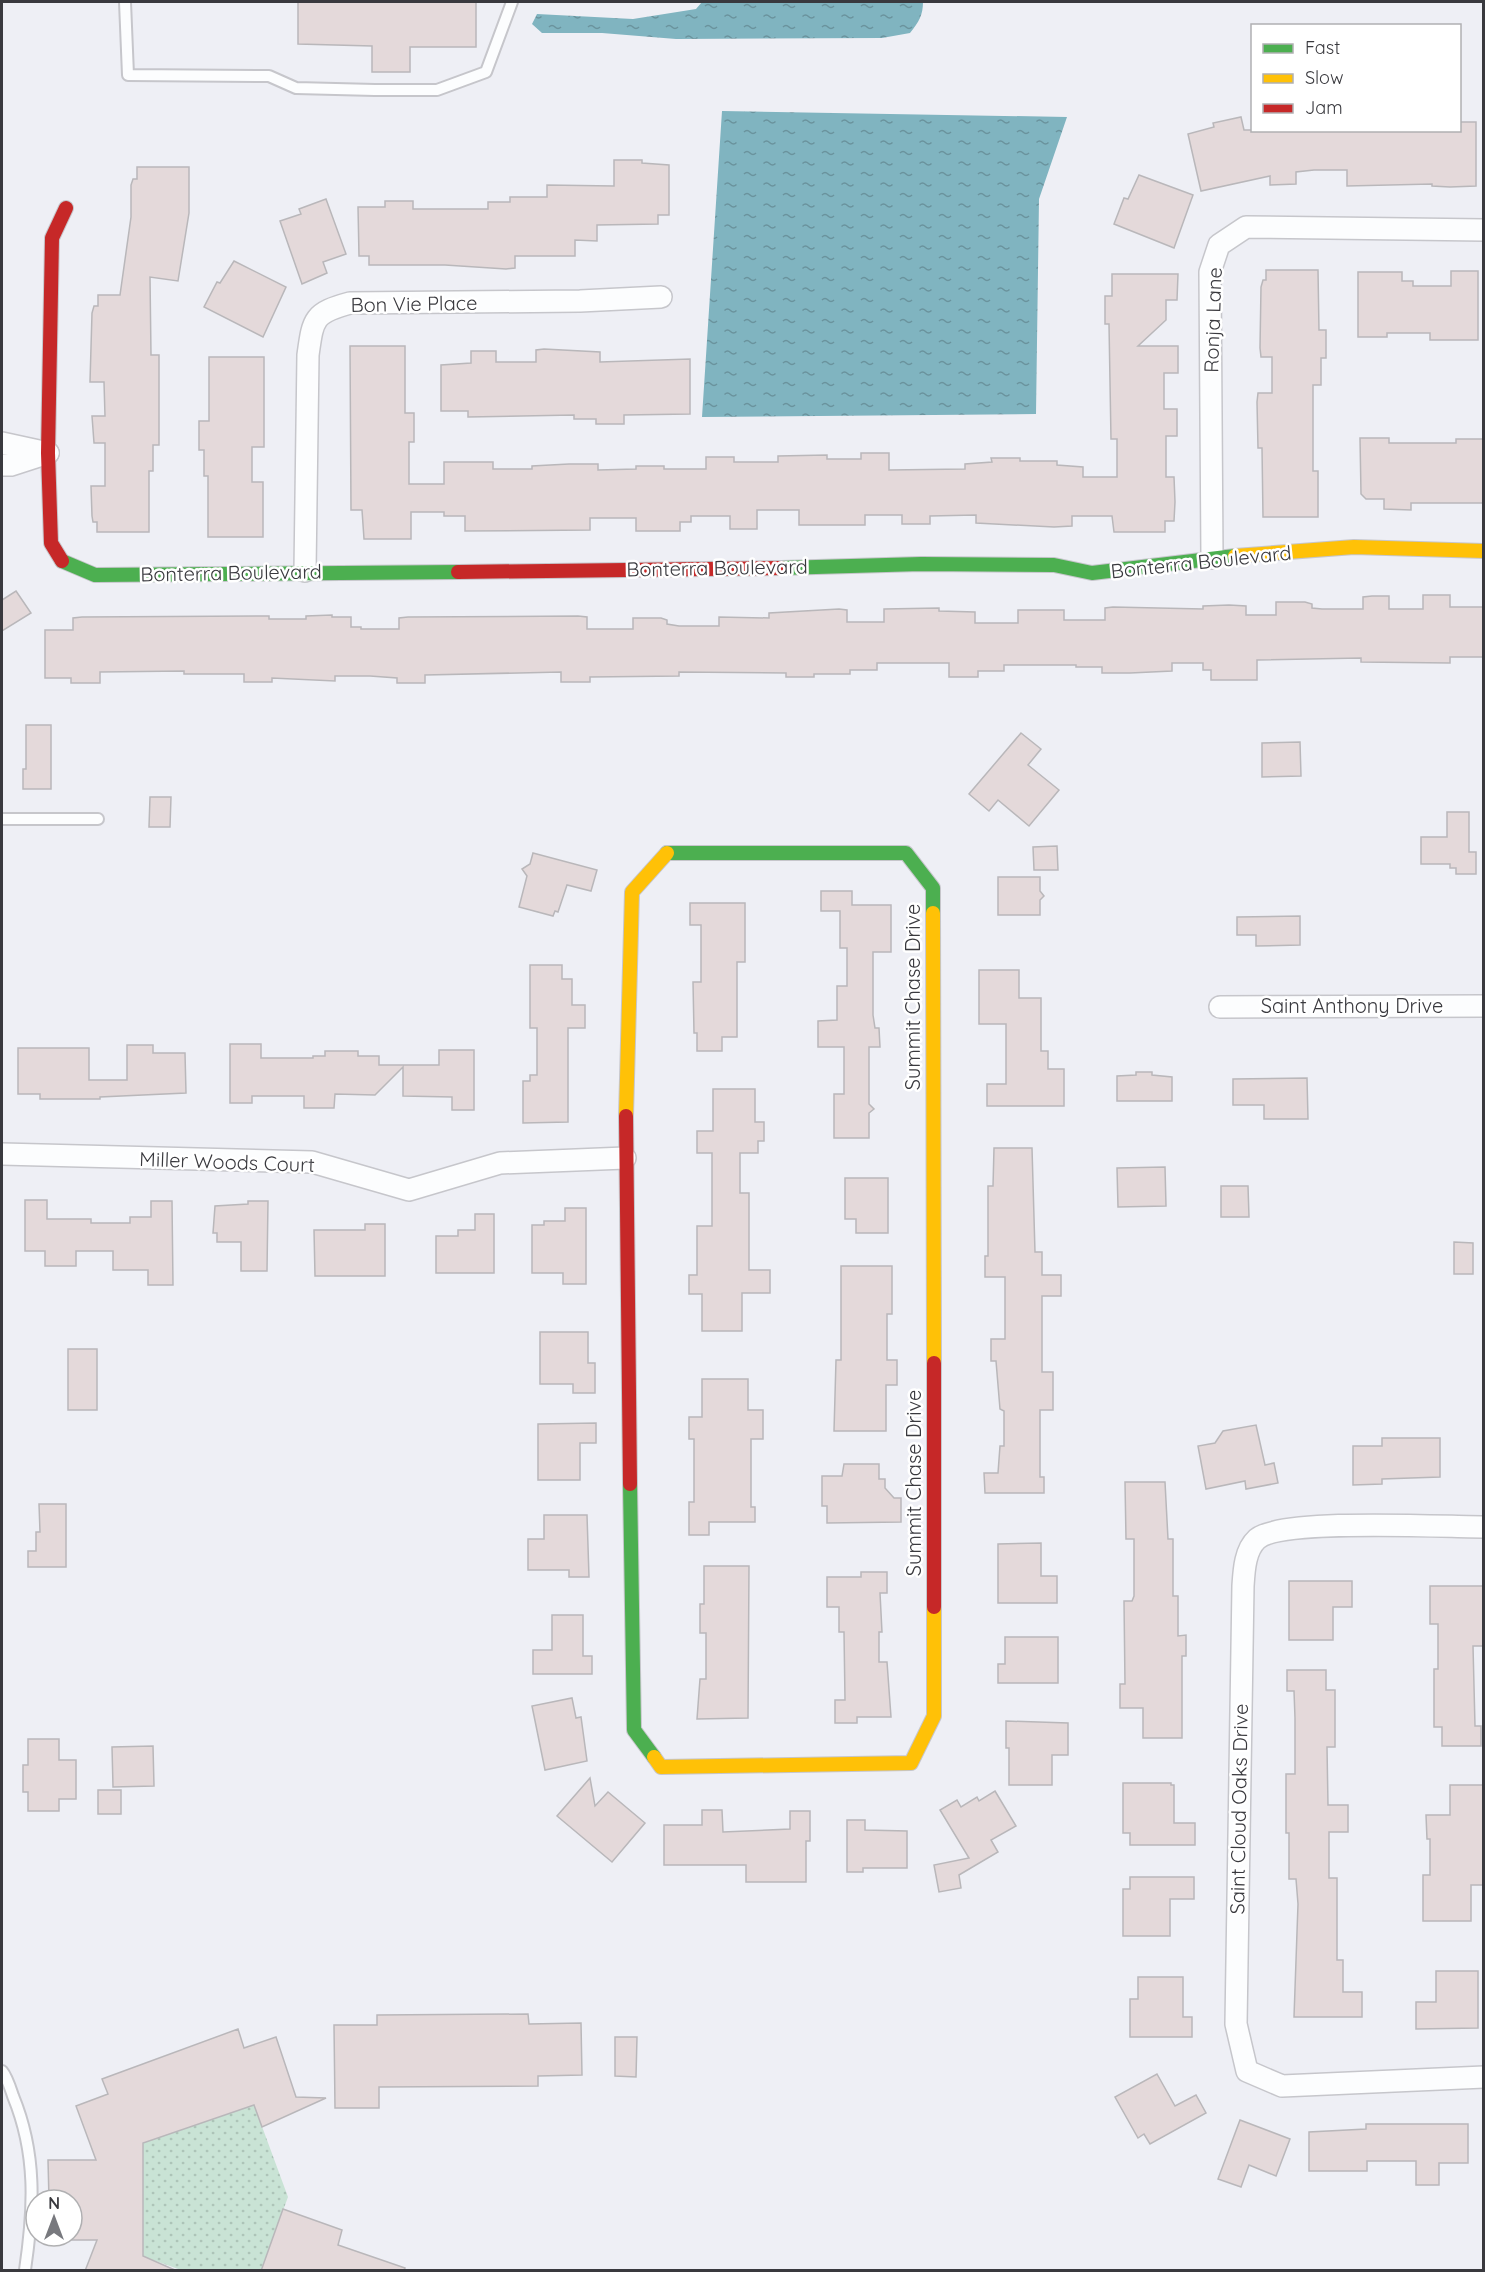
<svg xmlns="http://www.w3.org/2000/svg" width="1485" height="2272" font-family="Quicksand,sans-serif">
<defs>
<pattern id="park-dots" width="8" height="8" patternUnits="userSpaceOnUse" patternTransform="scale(1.5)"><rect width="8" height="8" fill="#c9e3d5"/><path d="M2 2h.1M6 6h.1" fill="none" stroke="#adc4b8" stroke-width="1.8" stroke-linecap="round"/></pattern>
<pattern id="water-ripples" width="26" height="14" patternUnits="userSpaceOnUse" patternTransform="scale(1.5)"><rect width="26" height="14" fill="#80b4c0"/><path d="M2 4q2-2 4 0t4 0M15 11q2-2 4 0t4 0" fill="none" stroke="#6a939d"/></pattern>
</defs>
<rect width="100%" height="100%" fill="#eeeff5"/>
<polygon fill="url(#park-dots)" points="253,2102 288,2197 261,2270 181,2270 153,2260 149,2270 135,2270 142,2128"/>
<g fill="url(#water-ripples)">
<path d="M702,2H923C923,15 919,22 910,33L882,38L676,39L602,33H542L532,24L537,14L633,19L696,9Z"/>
<polygon points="722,111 1067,117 1039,199 1036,414 702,417"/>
</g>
<g fill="#e4d9da" stroke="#b9b7ba" stroke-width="1.5">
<polygon points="298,2 476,2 476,47 410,47 410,72 372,72 372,46 298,44"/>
<polygon points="1241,117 1244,130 1460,130 1460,122 1476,122 1476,186 1450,187 1432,186 1432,184 1347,186 1347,170 1314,170 1296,172 1296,184 1270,185 1270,176 1201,191 1188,134 1214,127 1213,123"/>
<polygon points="614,160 642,160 642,163 669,165 669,215 658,215 658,224 597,225 597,241 575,240 575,256 515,256 515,268 506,269 445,265 369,265 369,256 359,256 358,207 385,207 385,201 413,201 413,209 488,209 488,202 510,202 510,197 547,197 547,185 614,186"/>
<polygon points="137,167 189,167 189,213 178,281 150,277 151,355 159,355 159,445 153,445 153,471 149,471 149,532 97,532 97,522 93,522 92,516 91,486 105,486 105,443 94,443 92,416 105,416 104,382 90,382 92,313 94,306 98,306 98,295 120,295 131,217 131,185 133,179 137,179"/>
<polygon points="1139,175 1193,195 1174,248 1114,224 1124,198 1128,199"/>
<polygon points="326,199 346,254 323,262 327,273 302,284 280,221 301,214 299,209"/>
<polygon points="234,261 286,287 263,337 204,307 217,282 220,283"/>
<polygon points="1266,270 1318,270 1319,330 1326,330 1326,358 1321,358 1321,385 1313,385 1313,471 1318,471 1318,517 1263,517 1262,448 1258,448 1257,402 1258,393 1272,393 1272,357 1261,357 1260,348 1261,287 1263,280 1266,280"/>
<polygon points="1451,271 1478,271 1478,340 1430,340 1430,333 1387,333 1387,337 1358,337 1358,272 1402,272 1402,281 1413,281 1413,286 1451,286"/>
<polygon points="1112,274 1178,274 1177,300 1166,300 1166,320 1138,346 1178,346 1178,373 1164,373 1164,409 1177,409 1177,436 1166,436 1166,477 1174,477 1175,502 1174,521 1165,521 1165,532 1114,532 1112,516 1072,516 1072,526 1054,527 976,523 976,515 930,516 930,524 902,524 902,515 865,515 865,525 799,525 799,510 757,510 757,529 730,529 730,516 691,516 691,522 680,522 680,531 636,531 636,518 590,518 590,530 465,531 465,516 444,516 444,512 411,512 411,539 364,539 362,510 351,510 350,346 405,346 405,413 414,413 414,442 409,442 409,484 444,484 444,462 493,462 493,469 532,469 532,466 569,464 598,464 598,470 636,469 636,466 664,466 664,469 706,469 706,457 734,457 734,462 778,462 778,456 827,455 827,459 861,459 861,453 889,453 889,470 965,469 965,464 992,462 991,458 1020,458 1020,461 1057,461 1057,465 1083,467 1083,477 1117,477 1117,439 1111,439 1109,324 1105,324 1105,296 1112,296"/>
<polygon points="544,349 600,352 600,362 690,359 690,414 624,415 624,424 596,424 596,419 574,419 574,415 468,417 468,411 441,411 441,365 471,363 471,351 496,351 496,362 536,362 536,350"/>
<polygon points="209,357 264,357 264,447 252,447 252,482 263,482 263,537 208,537 208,476 204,476 204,450 199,450 199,421 209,421"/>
<polygon points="1360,438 1389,438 1389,443 1456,443 1456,439 1484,439 1484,503 1411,503 1411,510 1384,509 1384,499 1366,499 1361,494"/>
<polygon points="16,591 31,613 2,631 2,600"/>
<polygon points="1423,595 1450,595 1450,607 1483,607 1484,657 1450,657 1450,663 1361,662 1361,658 1257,660 1257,680 1211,680 1211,670 1203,670 1203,663 1172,663 1172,671 1130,673 1102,673 1102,667 1076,667 1076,665 1004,665 1004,671 978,671 978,677 949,677 949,663 877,663 877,670 850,670 850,674 814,674 814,677 786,677 786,673 679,672 679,676 590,677 590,682 561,682 561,672 425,675 425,683 397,683 397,678 370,676 335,676 335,681 272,678 272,682 244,682 244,674 184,674 184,671 100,672 100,683 71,683 71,678 45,678 45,630 73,630 73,618 82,617 269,616 269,619 306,619 306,616 332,615 332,617 351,617 351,627 361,627 361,629 399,629 399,618 408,617 578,616 587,617 587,629 633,629 633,618 661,618 667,620 667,624 679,626 719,626 719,617 769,618 769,613 839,609 847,610 847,622 884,622 884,609 939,608 939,611 975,612 975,623 1018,623 1018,610 1064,610 1064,620 1105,620 1105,608 1113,607 1203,609 1203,606 1229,605 1246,606 1246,615 1276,615 1276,602 1305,602 1312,604 1312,608 1322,609 1363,609 1363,597 1372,596 1389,596 1389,609 1423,609"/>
<polygon points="26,725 51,725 51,789 23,789 23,769 26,769"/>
<polygon points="1021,733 1041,749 1028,765 1059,790 1029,826 998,800 989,811 969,794"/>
<polygon points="1300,742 1301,776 1262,777 1262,743"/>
<polygon points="150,797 171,797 170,827 149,827"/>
<polygon points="1447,812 1469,812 1469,852 1476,852 1476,874 1456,874 1456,868 1450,868 1450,864 1421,864 1421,837 1447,837"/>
<polygon points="1057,846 1058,870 1034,870 1033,847"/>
<polygon points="533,853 597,870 591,891 567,885 558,912 555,911 553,916 519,907 527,876 522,869 530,864"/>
<polygon points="998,877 1040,877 1040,891 1044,896 1040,900 1040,915 998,915"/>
<polygon points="821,891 852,891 852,905 891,905 891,952 873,952 873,1015 875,1028 879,1028 880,1047 869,1047 869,1104 874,1109 869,1113 869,1138 834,1138 834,1094 844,1094 844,1047 818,1047 818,1021 837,1020 837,986 847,986 847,948 840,948 840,911 821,911"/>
<polygon points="690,903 745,903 745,962 737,962 737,1037 722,1037 722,1051 697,1051 697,1033 694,1033 693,982 701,982 701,925 690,925"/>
<polygon points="1300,916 1300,945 1256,946 1256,935 1237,935 1237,917"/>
<polygon points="530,965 562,965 562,979 572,979 572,1005 585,1005 585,1028 568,1028 568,1122 523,1123 523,1081 530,1081 530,1075 537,1075 537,1028 530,1028"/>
<polygon points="979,970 1019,970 1019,998 1041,998 1041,1051 1048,1051 1048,1069 1064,1069 1064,1106 987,1106 987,1084 1006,1084 1006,1024 979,1024"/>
<polygon points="230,1044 261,1044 261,1058 313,1058 313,1056 325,1056 325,1051 358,1051 358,1056 379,1056 379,1065 439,1065 439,1050 474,1050 474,1110 452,1110 452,1097 403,1096 403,1067 375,1095 335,1094 334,1108 304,1108 304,1096 252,1096 252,1103 230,1103"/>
<polygon points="127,1045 153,1045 153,1053 185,1053 186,1093 100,1097 100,1099 40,1099 40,1094 18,1094 18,1048 89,1048 89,1080 127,1080"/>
<polygon points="1136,1072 1152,1072 1152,1075 1172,1077 1172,1101 1117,1101 1117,1076 1136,1075"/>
<polygon points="1307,1078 1308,1119 1264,1119 1264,1105 1233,1105 1233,1079"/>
<polygon points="713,1089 755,1089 755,1122 764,1122 764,1141 758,1141 758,1153 740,1153 740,1193 749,1193 749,1270 770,1270 770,1293 742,1293 742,1331 702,1331 702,1294 689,1294 689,1275 697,1275 697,1226 712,1226 712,1153 697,1153 697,1131 713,1131"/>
<polygon points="994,1148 1032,1148 1035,1252 1042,1252 1042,1275 1061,1275 1061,1296 1042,1296 1042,1372 1053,1372 1053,1410 1040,1410 1040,1477 1044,1477 1044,1493 985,1493 984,1473 998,1473 1000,1446 1004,1446 1004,1411 1000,1409 996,1361 991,1361 991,1339 1005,1339 1005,1277 985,1277 985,1256 988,1256 988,1186 993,1186"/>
<polygon points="1165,1167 1166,1206 1118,1207 1117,1168"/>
<polygon points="845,1178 888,1178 888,1233 856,1233 856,1219 845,1219"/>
<polygon points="1221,1186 1248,1186 1249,1217 1221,1217"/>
<polygon points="25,1200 47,1200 47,1219 91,1219 91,1223 130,1223 130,1217 151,1217 151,1201 172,1201 173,1285 148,1285 148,1270 113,1270 113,1251 76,1251 76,1266 45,1266 45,1251 25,1251"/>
<polygon points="248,1201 268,1201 267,1271 241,1271 241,1242 217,1242 217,1233 213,1233 215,1206 248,1204"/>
<polygon points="565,1208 586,1208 586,1284 563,1284 563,1273 532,1273 532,1225 544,1225 544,1221 565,1221"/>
<polygon points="475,1214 494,1214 494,1273 436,1273 436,1236 458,1236 458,1230 475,1230"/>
<polygon points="365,1224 385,1224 385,1276 315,1276 314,1230 365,1230"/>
<polygon points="1454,1242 1473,1243 1473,1274 1454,1274"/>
<polygon points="841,1266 892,1266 892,1314 887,1314 887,1360 897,1360 897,1385 886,1385 886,1431 834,1431 836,1360 841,1360"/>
<polygon points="540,1332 588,1332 588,1363 595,1363 595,1393 573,1393 573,1384 540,1384"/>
<rect x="68" y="1349" width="29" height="61"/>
<polygon points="702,1379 748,1379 748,1410 763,1410 763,1439 751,1439 751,1507 755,1507 755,1522 709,1522 709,1535 689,1535 689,1502 694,1502 694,1439 689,1439 689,1417 702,1417"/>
<polygon points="596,1423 596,1443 580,1443 580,1480 538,1480 538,1424"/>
<polygon points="1256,1425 1265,1465 1274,1463 1278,1483 1246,1489 1245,1481 1206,1489 1198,1446 1215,1443 1223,1431"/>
<polygon points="1382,1438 1440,1438 1440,1477 1382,1479 1382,1484 1353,1485 1353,1446 1382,1446"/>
<polygon points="844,1464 879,1464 879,1479 885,1479 885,1488 894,1498 901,1498 901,1522 827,1523 827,1506 822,1506 822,1476 842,1476"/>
<polygon points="1125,1482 1165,1482 1168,1539 1173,1539 1173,1596 1178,1596 1178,1636 1186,1635 1186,1656 1182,1656 1182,1738 1143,1738 1143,1708 1120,1708 1120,1684 1125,1684 1124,1601 1132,1601 1134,1596 1134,1539 1126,1539"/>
<polygon points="39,1504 66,1504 66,1567 28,1567 28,1551 36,1551 36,1532 40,1532"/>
<polygon points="544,1515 587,1515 589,1577 569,1577 569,1570 528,1570 528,1539 544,1539"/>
<polygon points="1041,1543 1041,1576 1057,1576 1057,1603 998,1603 998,1544"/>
<polygon points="704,1566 749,1566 748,1718 697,1719 700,1679 706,1679 706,1633 700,1633 700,1604 704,1604"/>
<polygon points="861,1572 887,1572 887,1593 880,1593 882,1632 879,1632 879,1662 887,1662 891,1717 857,1717 857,1723 835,1723 835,1700 845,1700 844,1632 839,1632 839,1607 827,1607 827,1577 861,1577"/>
<polygon points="1289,1581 1352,1581 1352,1607 1333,1607 1333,1640 1289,1640"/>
<polygon points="1430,1586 1484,1586 1484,1646 1473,1646 1475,1726 1481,1726 1481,1746 1442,1746 1442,1727 1434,1727 1434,1669 1438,1669 1438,1624 1430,1624"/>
<polygon points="552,1615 583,1615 583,1656 592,1656 592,1674 533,1674 533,1650 552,1650"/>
<polygon points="1005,1637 1058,1637 1058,1683 998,1683 998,1664 1005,1664"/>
<polygon points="1287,1670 1326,1670 1326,1690 1335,1690 1335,1747 1327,1747 1328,1805 1348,1805 1348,1832 1329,1832 1329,1878 1337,1878 1337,1960 1343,1960 1343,1992 1362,1992 1362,2017 1294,2017 1298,1904 1296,1879 1289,1879 1289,1833 1286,1833 1286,1774 1295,1774 1295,1718 1294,1691 1287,1691"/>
<polygon points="572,1698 576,1718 581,1717 587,1761 545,1770 532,1706"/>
<polygon points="1006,1721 1068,1723 1068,1755 1052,1755 1052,1785 1009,1785 1009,1748 1006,1748"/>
<polygon points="28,1739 59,1739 59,1760 76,1760 76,1799 59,1799 59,1811 28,1811 28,1792 23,1792 23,1765 28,1765"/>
<polygon points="153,1746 154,1786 113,1787 112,1747"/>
<polygon points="590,1778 595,1806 608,1792 645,1823 612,1862 557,1816"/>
<polygon points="1123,1783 1171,1783 1171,1785 1174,1785 1174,1823 1195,1823 1195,1845 1130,1845 1130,1833 1123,1833"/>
<polygon points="1450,1785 1484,1785 1484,1885 1471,1885 1471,1921 1423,1921 1423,1875 1430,1875 1430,1839 1427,1839 1426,1815 1450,1815"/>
<rect x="98" y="1790" width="23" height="24"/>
<polygon points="995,1791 1016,1826 991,1840 998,1852 959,1875 961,1888 939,1892 934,1865 969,1858 940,1810 957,1800 961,1807 977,1797 979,1801"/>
<polygon points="702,1810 722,1810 723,1832 790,1829 790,1811 810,1811 810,1841 806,1841 806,1882 746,1882 746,1865 664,1865 664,1825 702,1825"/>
<polygon points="847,1820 865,1820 865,1830 907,1831 907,1868 863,1868 863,1872 847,1872"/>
<polygon points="1130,1877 1194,1877 1194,1899 1170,1899 1170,1936 1123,1936 1123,1889 1130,1889"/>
<polygon points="1436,1971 1478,1971 1478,2028 1416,2029 1416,2002 1436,2002"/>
<polygon points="1138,1977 1183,1977 1183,2017 1192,2017 1192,2037 1130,2037 1130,1999 1138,1999"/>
<polygon points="528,2014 529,2024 581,2023 582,2075 538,2076 538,2086 379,2087 379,2108 335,2108 334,2025 377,2025 377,2015"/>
<polygon points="238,2029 244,2048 276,2037 296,2097 326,2098 262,2127 254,2105 143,2143 143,2256 177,2271 85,2271 97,2240 72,2240 72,2200 49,2200 48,2160 96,2160 76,2106 108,2094 102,2079"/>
<polygon points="615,2037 637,2037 636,2077 615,2076"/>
<polygon points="1157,2074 1175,2106 1196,2095 1206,2113 1150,2144 1144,2134 1138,2138 1115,2097"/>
<polygon points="1240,2120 1290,2139 1276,2176 1249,2165 1241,2187 1218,2179"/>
<polygon points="1366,2124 1468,2124 1468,2163 1439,2163 1439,2185 1416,2185 1416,2161 1367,2161 1367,2171 1309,2171 1309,2132 1366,2129"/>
<polygon points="283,2209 342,2230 338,2245 405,2268 404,2271 261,2271"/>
</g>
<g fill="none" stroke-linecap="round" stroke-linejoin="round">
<defs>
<g id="lane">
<polyline points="125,2 128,75 269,76 296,88 375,90 437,90 486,72 512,2"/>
<polyline points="2,819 98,819"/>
<path d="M2,2071C7,2077 10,2087 13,2096C37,2154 34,2209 25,2270"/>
</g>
<g id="street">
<polyline points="2,443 48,453"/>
<polyline points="2,465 11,465 48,453"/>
<polyline points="1212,558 1210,272 1219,245 1246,227 1484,230"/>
<path d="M305,571L308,355C313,319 313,313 350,303L580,301L661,297"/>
<polyline points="1220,1007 1484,1006"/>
<polyline points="2,1154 312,1162 409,1190 500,1163 625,1158"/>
<path d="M1484,1527C1444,1527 1281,1518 1257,1539C1245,1550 1244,1570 1243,1586L1236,2024L1247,2071L1282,2086L1484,2077"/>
</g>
<g id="fast">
<polyline points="62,561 95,575 458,572"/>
<polyline points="781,568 921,564 1054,565 1092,573 1235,556"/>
<polyline points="667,853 906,853 933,888 933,913"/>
<polyline points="630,1484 634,1730 654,1757"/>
</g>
<g id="slow">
<polyline points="1235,556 1354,547 1484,551"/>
<polyline points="933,913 934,1363"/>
<polyline points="626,1116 632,892 667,853"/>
<polyline points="654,1757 661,1767 911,1763 934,1716 934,1607"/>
</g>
<g id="jam">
<polyline points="62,561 51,543 48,453 52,238 66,208"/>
<polyline points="458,572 781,568"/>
<polyline points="626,1116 630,1484"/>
<polyline points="934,1363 934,1607"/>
</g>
</defs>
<use href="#lane" stroke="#c6c6cb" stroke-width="14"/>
<use href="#street" stroke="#c6c6cb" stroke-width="24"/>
<use href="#fast" stroke="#c6c6cb" stroke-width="16"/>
<use href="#slow" stroke="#c6c6cb" stroke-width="16"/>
<use href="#jam" stroke="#c6c6cb" stroke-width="16"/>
<use href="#lane" stroke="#fcfdfe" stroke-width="10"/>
<use href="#street" stroke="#fcfdfe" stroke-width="21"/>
<use href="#fast" stroke="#4caf50" stroke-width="14"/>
<use href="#slow" stroke="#ffc107" stroke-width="14"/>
<use href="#jam" stroke="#c62828" stroke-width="14"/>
</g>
<g text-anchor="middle" stroke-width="5" stroke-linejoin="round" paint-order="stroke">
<g font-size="20" fill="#39393e" stroke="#fff">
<text transform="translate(414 304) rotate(-1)" y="7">Bon Vie Place</text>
<text transform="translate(1213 320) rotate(-88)" y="7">Ronja Lane</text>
<text transform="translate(1201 562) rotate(-6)" y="7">Bonterra Boulevard</text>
<text transform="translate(717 568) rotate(-1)" y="7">Bonterra Boulevard</text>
<text transform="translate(231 573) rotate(-1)" y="7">Bonterra Boulevard</text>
<text transform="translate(913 997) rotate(-90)" y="7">Summit Chase Drive</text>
<text x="1352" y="1013">Saint Anthony Drive</text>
<text transform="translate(227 1162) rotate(2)" y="7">Miller Woods Court</text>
<text transform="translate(914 1483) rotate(-90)" y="7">Summit Chase Drive</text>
<text transform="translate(1239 1809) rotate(-89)" y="7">Saint Cloud Oaks Drive</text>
</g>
</g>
<rect width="1485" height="2272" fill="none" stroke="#39393e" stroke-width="6"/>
<rect x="1251" y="24" width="210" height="108" fill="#ffffff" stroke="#b0b0b2" stroke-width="1.5"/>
<rect x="1263" y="44" width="30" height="9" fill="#4caf50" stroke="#b0b0b2" stroke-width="1.5"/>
<text x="1305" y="54" font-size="18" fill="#39393e">Fast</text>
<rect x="1263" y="74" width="30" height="9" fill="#ffc107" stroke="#b0b0b2" stroke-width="1.5"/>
<text x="1305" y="84" font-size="18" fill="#39393e">Slow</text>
<rect x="1263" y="104" width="30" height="9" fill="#c62828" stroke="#b0b0b2" stroke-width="1.5"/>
<text x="1305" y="114" font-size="18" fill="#39393e">Jam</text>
<g transform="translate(54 2218)"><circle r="28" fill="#ffffff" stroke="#b0b0b2" stroke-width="1.5"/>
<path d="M0-4.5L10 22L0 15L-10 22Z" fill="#78797e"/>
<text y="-9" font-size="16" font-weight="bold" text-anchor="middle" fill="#39393e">N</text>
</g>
</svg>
